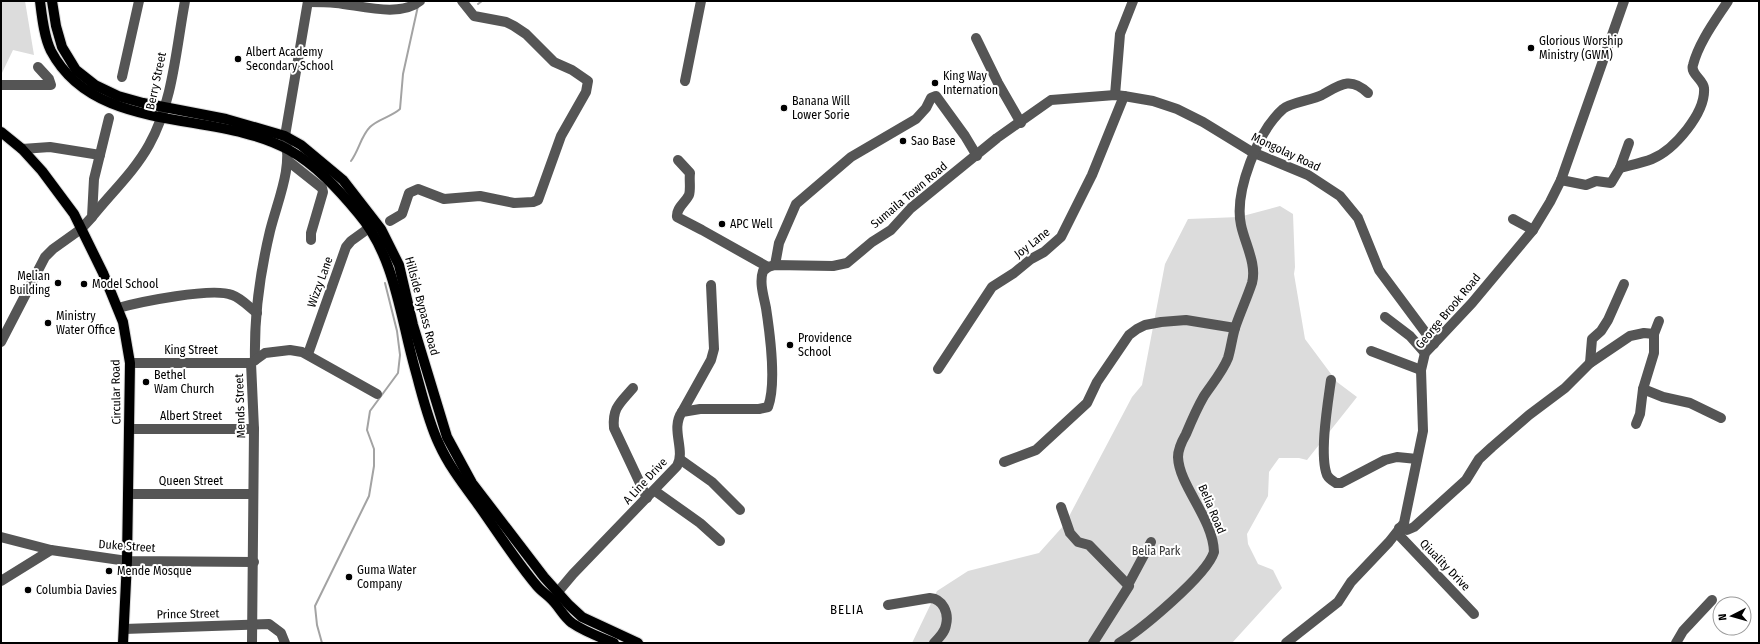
<svg xmlns="http://www.w3.org/2000/svg" width="1760" height="644" font-family="'Fira Sans Condensed',sans-serif">
<rect width="100%" height="100%" fill="#fff"/>
<g fill="#dcdcdc">
<polygon points="1,1 25,1 34,55 13,50 1,75"/>
<polygon points="1280,206 1293,214 1295,267 1294,274 1305,339 1337,382 1357,397 1307,460 1299,458 1279,458 1269,472 1268,496 1247,534 1248,544 1258,564 1273,570 1282,588 1232,643 912,643 937,591 968,571 1039,553 1065,524 1132,397 1142,385 1165,264 1188,219 1239,217"/>
</g>
<g fill="none" stroke-linecap="round" stroke-linejoin="round">
<g stroke="#a3a3a3" stroke-width="2">
<polyline points="478,4 482,1"/>
<path d="M351,161C359,150 361,136 370,127C378,119 391,117 400,109L403,74L418,6"/>
<polyline points="322,643 317,625 315,606 369,496 374,466 374,449 367,430 370,411 398,373 400,355 397,331 385,283"/>
</g>
<defs>
<g id="major">
<path d="M40,1C42,17 44,37 51,51C96,136 216,109 289,150C316,165 338,189 358,213C395,256 400,316 415,369C422,394 428,421 439,444C449,466 463,484 477,503C497,531 515,560 537,586C542,592 549,596 554,602C561,610 564,617 572,623C585,632 600,637 614,643"/>
<polyline points="52,1 56,26 62,47 76,70 95,85 118,96 143,103 226,119 285,136 301,145 343,180 381,229 399,265 413,325 447,437 472,483 544,577 569,605 582,617 638,643"/>
<polyline points="1,132 22,149 42,171 74,214 103,273 123,322 130,363 127,561 123,643"/>
</g>
</defs>
<use href="#major" stroke="#dbdbdb" stroke-width="12"/>
<g stroke="#555" stroke-width="10">
<path d="M308,2C317,2 326,2 336,3C359,5 400,18 420,1"/>
<polyline points="976,38 998,83 1021,123"/>
<polyline points="122,77 139,1"/>
<polyline points="685,81 701,1"/>
<polyline points="1,85 51,85 49,79 38,67"/>
<polyline points="1115,95 1120,34 1133,1"/>
<polyline points="22,149 50,147 100,155"/>
<path d="M678,160L690,173C689,180 691,189 689,195C685,203 676,208 677,217L702,230L768,267"/>
<polyline points="288,161 322,188 323,192 311,233 311,240"/>
<path d="M1620,168C1631,165 1642,163 1652,159C1674,150 1706,113 1704,88C1703,79 1690,74 1693,65C1699,42 1715,21 1728,1"/>
<polyline points="1561,180 1586,185 1596,181 1611,183 1620,168 1629,143"/>
<path d="M92,217C111,193 134,172 149,145C173,102 176,49 185,1"/>
<polyline points="1513,219 1533,230"/>
<polyline points="390,221 402,214 409,193 418,189 444,199 480,196 514,203 533,202 538,200 561,136 586,92 588,81 572,70 554,62 526,34 514,26 506,22 474,16 462,1"/>
<polyline points="775,265 779,243 796,204 851,157 916,119 926,108 931,98 936,96 965,136 977,156"/>
<path d="M118,308C140,302 212,287 232,295C241,298 249,307 257,313"/>
<polyline points="1385,317 1410,336 1425,353"/>
<polyline points="1,342 45,257 53,249 81,229 92,217 94,179 109,118"/>
<polyline points="1371,351 1421,370"/>
<polyline points="308,354 346,247 351,241 369,228"/>
<path d="M255,360C254,317 260,273 270,231C278,199 293,168 285,136L308,1"/>
<polyline points="130,363 251,363"/>
<polyline points="1590,363 1592,339 1601,331 1608,320 1624,284"/>
<polyline points="938,369 992,287 1014,273 1031,259 1044,252 1061,237 1092,175 1124,96"/>
<path d="M1331,380C1328,402 1319,455 1327,475C1329,479 1333,481 1336,483H1341L1385,460L1397,457L1417,459"/>
<path d="M633,388C620,403 612,408 614,428L647,498"/>
<polyline points="1643,389 1663,397 1690,403 1721,418"/>
<polyline points="682,412 711,360 714,349 711,285"/>
<polyline points="1636,424 1640,414 1643,389 1654,353 1654,334 1659,321"/>
<polyline points="129,429 254,429"/>
<polyline points="681,460 712,482 740,510"/>
<polyline points="1004,462 1036,450 1087,403 1097,382 1129,335 1137,329 1145,325 1161,322 1186,320 1235,328"/>
<polyline points="655,491 700,523 720,541"/>
<polyline points="128,494 253,494"/>
<polyline points="1061,507 1070,533 1078,542 1089,545 1128,585"/>
<polyline points="1399,528 1407,530 1414,527 1466,480 1479,459 1492,447 1529,415 1565,388 1590,363 1630,336 1644,333 1654,334"/>
<polyline points="1397,533 1474,614"/>
<polyline points="1,537 51,550 127,561 254,562"/>
<polyline points="1,581 51,550"/>
<path d="M556,600L557,593L573,574L677,466C686,450 670,429 682,412L700,409H759L768,407C777,383 770,334 766,308C764,297 759,283 763,271L768,267L775,265L833,266L847,263L872,242L891,230L911,208L997,138L1051,100L1115,95L1124,96L1153,101L1177,109L1203,122L1252,152L1308,175L1340,196L1358,218L1379,270L1434,344"/>
<path d="M888,605L930,598C943,599 949,613 946,625C945,632 939,638 934,643"/>
<polyline points="124,629 269,624 281,633 285,643"/>
<polyline points="252,643 254,429 251,363 265,353 290,350 302,352 377,394"/>
<polyline points="1093,643 1129,586 1128,585 1151,542"/>
<path d="M1119,643C1141,630 1207,575 1214,552C1213,518 1179,486 1178,457C1178,449 1182,441 1186,434C1191,422 1197,408 1204,396C1212,384 1223,371 1228,358C1231,348 1232,338 1235,328C1240,313 1247,298 1252,283C1257,264 1245,244 1241,225C1234,192 1258,131 1283,109C1289,103 1312,100 1322,95C1340,85 1350,76 1368,93"/>
<polyline points="1286,643 1338,602 1351,582 1389,542 1404,523 1423,431 1421,370 1425,353 1472,303 1533,230 1550,202 1561,180 1624,1"/>
<polyline points="1676,643 1683,631 1712,600"/>
</g>
<use href="#major" stroke="#000" stroke-width="10"/>
</g>
<g fill="#000" stroke="#fff" stroke-width="1.5">
<circle cx="1531" cy="48" r="4"/>
<circle cx="238" cy="59" r="4"/>
<circle cx="935" cy="83" r="4"/>
<circle cx="784" cy="108" r="4"/>
<circle cx="903" cy="141" r="4"/>
<circle cx="722" cy="224" r="4"/>
<circle cx="58" cy="283" r="4"/>
<circle cx="84" cy="284" r="4"/>
<circle cx="48" cy="323" r="4"/>
<circle cx="790" cy="345" r="4"/>
<circle cx="146" cy="382" r="4"/>
<circle cx="109" cy="571" r="4"/>
<circle cx="349" cy="577" r="4"/>
<circle cx="28" cy="590" r="4"/>
</g>
<g text-anchor="middle" stroke-width="4" stroke-linejoin="round" paint-order="stroke">
<g font-size="12" fill="#000" stroke="#fff" text-anchor="start">
<text x="1539" y="45">Glorious Worship<tspan x="1539" dy="14">Ministry (GWM)</tspan></text>
<text x="246" y="56">Albert Academy<tspan x="246" dy="14">Secondary School</tspan></text>
<text x="943" y="80">King Way<tspan x="943" dy="14">Internation</tspan></text>
<text x="792" y="105">Banana Will<tspan x="792" dy="14">Lower Sorie</tspan></text>
<text x="911" y="145">Sao Base</text>
<text x="730" y="228">APC Well</text>
<text x="50" y="280" text-anchor="end">Melian<tspan x="50" dy="14">Building</tspan></text>
<text x="92" y="288">Model School</text>
<text x="56" y="320">Ministry<tspan x="56" dy="14">Water Office</tspan></text>
<text x="798" y="342">Providence<tspan x="798" dy="14">School</tspan></text>
<text x="154" y="379">Bethel<tspan x="154" dy="14">Wam Church</tspan></text>
<text x="357" y="574">Guma Water<tspan x="357" dy="14">Company</tspan></text>
<text x="117" y="575">Mende Mosque</text>
<text x="36" y="594">Columbia Davies</text>
</g>
<g font-size="12" fill="#000" stroke="#fff">
<text transform="translate(156 81) rotate(-78)" y="4">Berry Street</text>
<text transform="translate(1286 152) rotate(25)" y="4">Mongolay Road</text>
<text transform="translate(909 195) rotate(-40)" y="4">Sumaila Town Road</text>
<text transform="translate(1032 243) rotate(-38)" y="4">Joy Lane</text>
<text transform="translate(320 282) rotate(-70)" y="4">Wizzy Lane</text>
<text transform="translate(422 306) rotate(75)" y="4">Hillside Bypass Road</text>
<text transform="translate(1448 311) rotate(-50)" y="4">George Brook Road</text>
<text x="191" y="354">King Street</text>
<text transform="translate(116 392) rotate(-91)" y="4">Circular Road</text>
<text transform="translate(240 406) rotate(-92)" y="4">Mends Street</text>
<text x="191" y="420">Albert Street</text>
<text x="191" y="485">Queen Street</text>
<text transform="translate(645 481) rotate(-47)" y="4">A Line Drive</text>
<text transform="translate(1212 509) rotate(67)" y="4">Belia Road</text>
<text transform="translate(127 546) rotate(4)" y="4">Duke Street</text>
<text transform="translate(1445 565) rotate(46)" y="4">Qiuality Drive</text>
<text transform="translate(188 614) rotate(-1)" y="4">Prince Street</text>
</g>
<g font-size="12" fill="#333" stroke="#fff">
<text x="1156" y="555">Belia Park</text>
</g>
<g font-size="13" letter-spacing="1" fill="#000" stroke="#fff">
<text x="847" y="614">BELIA</text>
</g>
</g>
<rect width="1760" height="644" fill="none" stroke="#000000" stroke-width="4"/>
<g transform="translate(1732 616) rotate(264)"><circle r="19" fill="#ffffff" stroke="#999999"/>
<path d="M0-3L7 15L0 10L-7 15Z" fill="#000000"/>
<text y="-6" font-size="11" font-weight="bold" text-anchor="middle" fill="#000000">N</text>
</g>
</svg>
